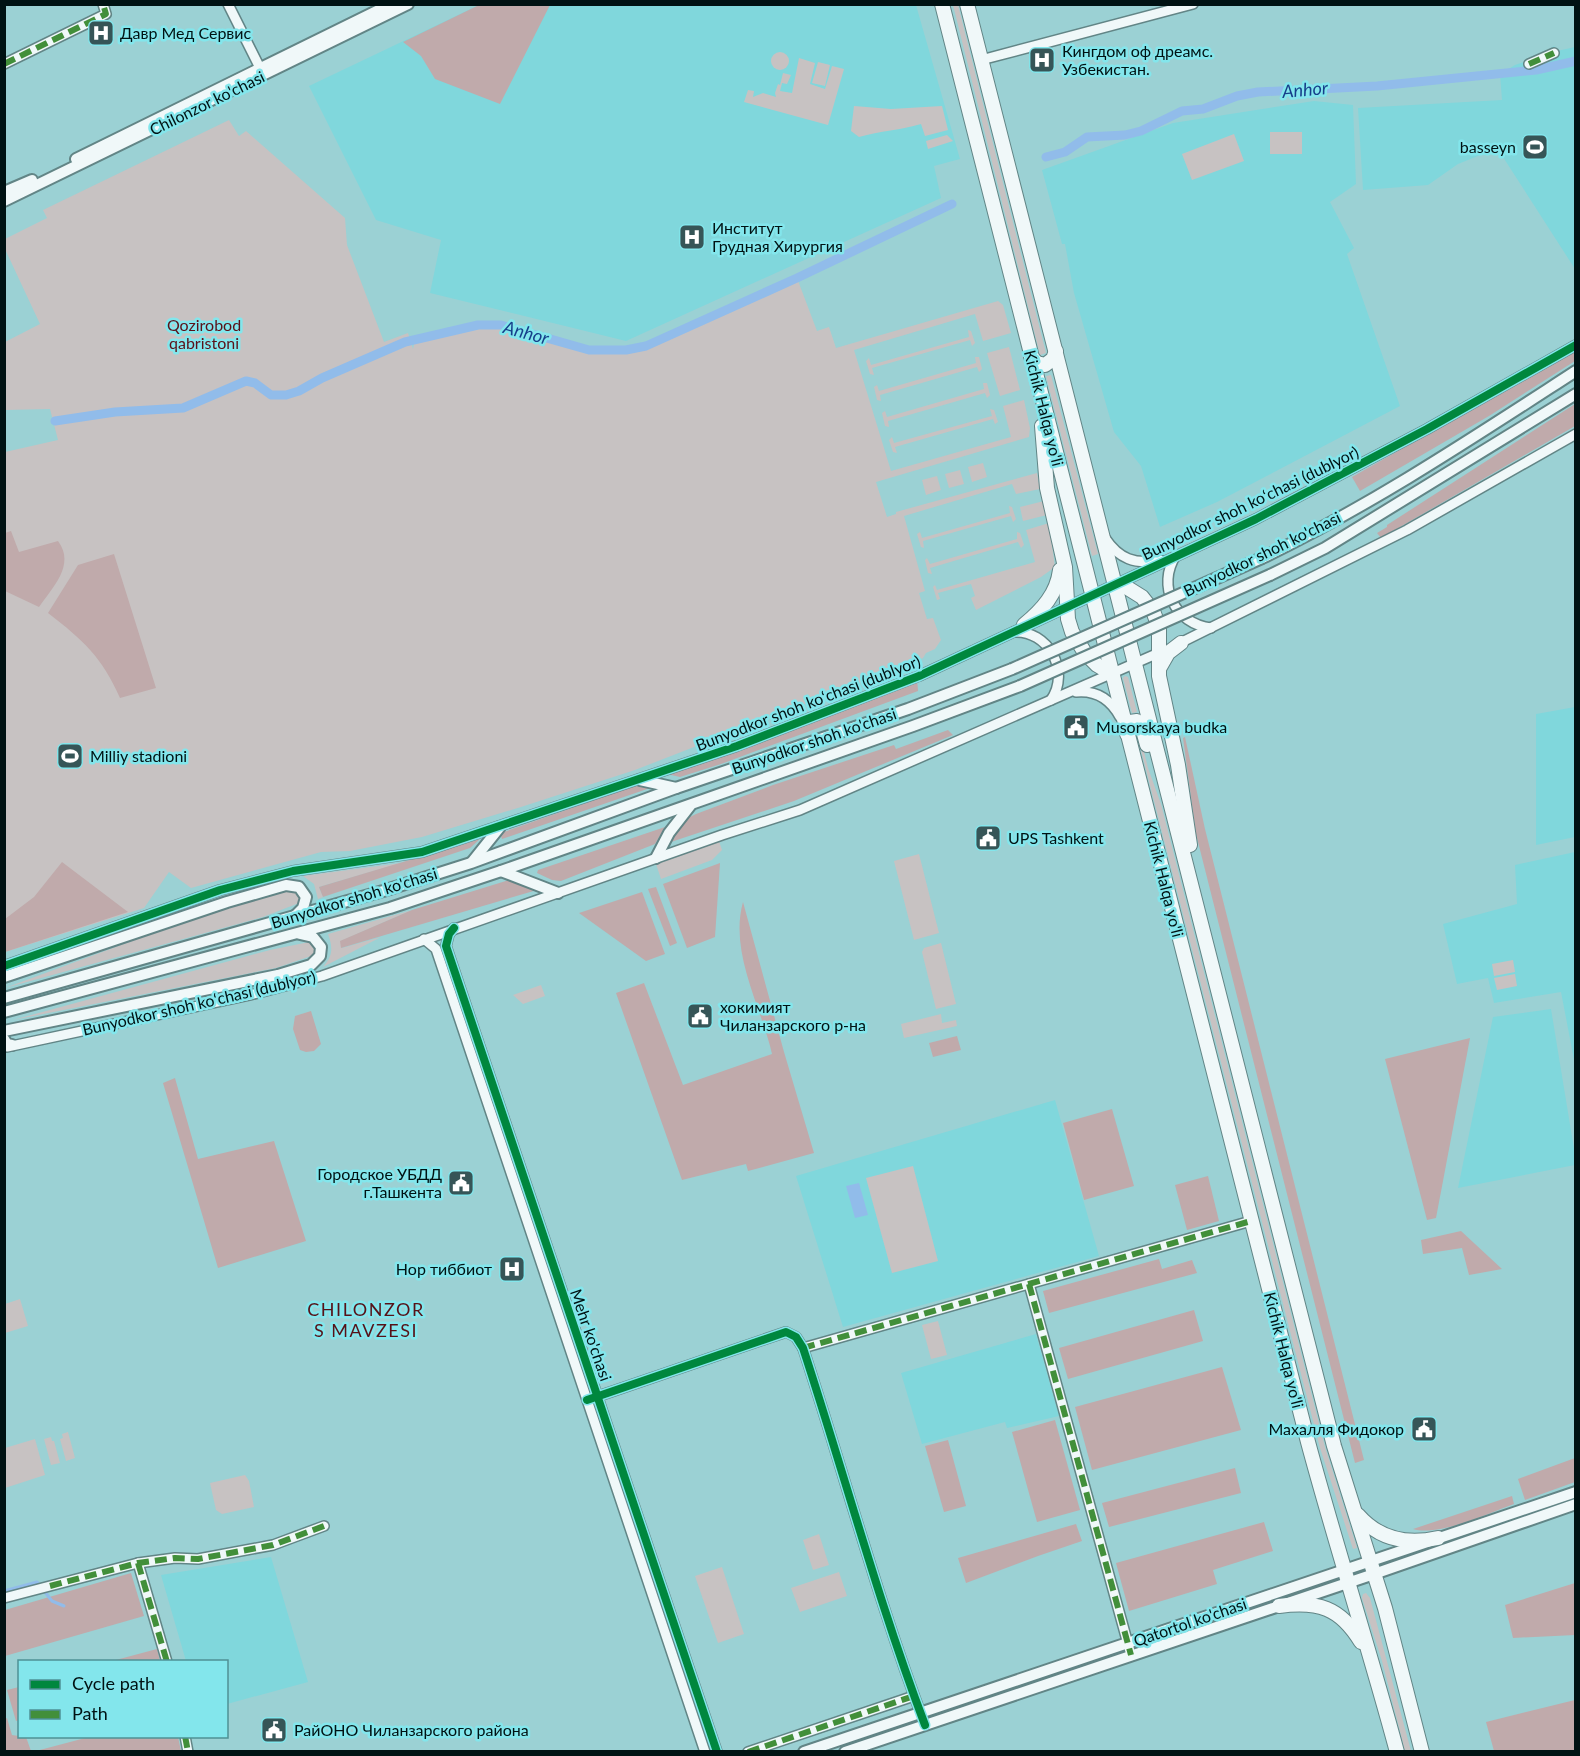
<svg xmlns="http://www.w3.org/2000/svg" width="1580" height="1756" font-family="Lato,sans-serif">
<rect width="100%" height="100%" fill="#9bd1d4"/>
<g fill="#80d7dc">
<polygon points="479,5 916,5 960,159 934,166 941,198 626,341 430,293 441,240 376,220 309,86"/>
<polygon points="1554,46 1557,51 1575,47 1575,269 1501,154 1483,154 1458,164 1428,185 1363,190 1358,108 1502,100 1500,74 1515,65 1536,58"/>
<polygon points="1314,101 1353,105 1356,184 1330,202 1354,248 1347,254 1400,406 1217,502 1160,527 1141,466 1114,432 1074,293 1065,244 1062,244 1042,170 1173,123"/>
<polygon points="1575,707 1575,837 1536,845 1536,714"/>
<polygon points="1575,852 1575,1065 1561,992 1494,1003 1488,978 1457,984 1443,924 1517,904 1515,865"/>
<polygon points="1551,1009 1575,1155 1575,1165 1458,1188 1493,1017"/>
<polygon points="1055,1100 1099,1256 843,1327 796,1176"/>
<polygon points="1036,1334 1059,1416 1007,1428 1005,1422 922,1444 901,1373"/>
<polygon points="271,1557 308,1682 227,1704 226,1662 186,1661 161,1575"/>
</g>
<g fill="#c7c2c2">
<polygon points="953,5 958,5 1046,353 1040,355"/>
<circle cx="780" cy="61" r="9"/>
<polygon points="799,58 815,63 810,84 825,89 832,66 844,69 828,125 744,102 748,90 754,91 753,97 763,93 776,97 775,93 778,84 780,85 783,73 791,75 787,84 782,83 780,91 792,93"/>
<polygon points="818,62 830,65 825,86 812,83"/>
<path d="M854,106L891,109L942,106L948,130L925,136L921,124C901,130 880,131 859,137L851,131Z"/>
<path d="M229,120L239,136L246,131L345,218L347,245L384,342L408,333L413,349L415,340C444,332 471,323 501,325L589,350H626L646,346L672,335L797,278L817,331L829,327L836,348L998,301L1003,305L1011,333L983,341L975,314L854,350L891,471L1011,437L1003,406L1024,400L1030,428L1029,437L876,482L887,517L896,514V512L1037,473L1040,489L1016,494L1012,484L904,516L925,591L919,593L927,619L933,618L941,640L935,649L926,653L923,658L635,770L521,807L422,837L350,851L321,852L191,888L169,872L144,908L5,952V452L58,440L50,409L5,410V342L40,324L5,249V239L47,218L43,210Z"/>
<rect x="1270" y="132" width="32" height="22"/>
<polygon points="1234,134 1244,161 1192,180 1182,154"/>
<polygon points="947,135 953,141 928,149 926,141"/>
<polygon points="968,330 971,331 975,343 972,346 970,340 872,368 874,375 870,374 866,361 869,358 871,365 969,337"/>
<polygon points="1009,347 1020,390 1000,396 987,353"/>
<polygon points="975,357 979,357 982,369 979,372 977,367 880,395 881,401 877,400 874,387 877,385 879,391 976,363"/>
<polygon points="1051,375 1098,554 1092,556 1046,376"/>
<polygon points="983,383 987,383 990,395 987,398 985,393 888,421 889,427 885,426 882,413 885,411 887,417 984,389"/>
<polygon points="990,409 994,410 998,422 995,424 993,419 895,447 897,453 893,452 889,440 892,437 894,443 992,416"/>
<polygon points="983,463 987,477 972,482 968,467"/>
<polygon points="960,470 964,484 949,488 945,474"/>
<polygon points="937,476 941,490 926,495 922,480"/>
<polygon points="1044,501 1047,515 1023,521 1020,507"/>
<polygon points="1009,506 1012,507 1016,519 1013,522 1011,516 923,541 924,548 921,547 917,534 920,532 922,538 1010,513"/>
<polygon points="1049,523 1055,567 1041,577 976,610 971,598 975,596 971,584 938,593 940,599 937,600 933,587 935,585 937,590 1035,562 1026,530"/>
<polygon points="1017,532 1020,533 1024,545 1021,548 1018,542 930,568 932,574 928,573 925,560 927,558 930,564 1017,539"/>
<polygon points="1125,676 1128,677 1137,712 1132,713 1123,678"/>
<polygon points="1135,727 1138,727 1148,768 1161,804 1325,1447 1357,1548 1353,1549 1320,1448"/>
<polygon points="719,841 722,850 712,860 661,879 656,864"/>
<polygon points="919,854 939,933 914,940 894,861"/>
<polygon points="401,863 319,887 323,897 318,899 314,884 303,876"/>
<polygon points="295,889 302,893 299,903 263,917 5,988 202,915"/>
<path d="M412,910L341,941L342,948L381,937L323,967C333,956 333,948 328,934Z"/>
<polygon points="309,942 316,946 314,955 276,968 13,1020 270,950"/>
<polygon points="941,943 956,1004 936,1009 922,952 924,948"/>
<polygon points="1513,960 1515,972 1494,976 1492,964"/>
<polygon points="1515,974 1517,986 1497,990 1494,978"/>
<polygon points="541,985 545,996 523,1004 513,995"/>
<polygon points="941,1014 942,1023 956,1020 957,1026 904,1038 901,1024"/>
<polygon points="913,1166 938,1261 892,1273 866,1178"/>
<polygon points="20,1299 28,1326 5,1333 5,1304"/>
<polygon points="938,1321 947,1355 931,1359 922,1325"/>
<polygon points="68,1432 75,1458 66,1461 60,1439 63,1438 62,1434"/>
<polygon points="51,1437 52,1441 54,1441 60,1463 51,1465 44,1439"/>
<polygon points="35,1439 45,1475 5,1488 5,1448"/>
<polygon points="245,1475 249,1481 254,1507 222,1514 216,1510 210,1483"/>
<polygon points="819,1534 829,1565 813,1570 803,1540"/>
<polygon points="722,1567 744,1634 718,1643 695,1576"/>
<polygon points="839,1572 847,1596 800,1612 791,1588"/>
<polygon points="1366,1593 1370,1598 1411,1751 1405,1751 1382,1661 1362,1598 1363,1594"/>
</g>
<g fill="#c0aaab">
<polygon points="479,5 550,5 500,104 435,79 421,56 403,42"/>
<polygon points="1575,351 1575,361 1489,416 1360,491 1352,477"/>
<polygon points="1575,404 1575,426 1381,538 1377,533 1387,527 1387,525"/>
<path d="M11,531L19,552L58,541C76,565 52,588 39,607L5,591V533Z"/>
<path d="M114,554L156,688L120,698C102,657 83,640 48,613L78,565Z"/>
<polygon points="917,678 918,691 721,764 680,777 667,774"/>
<polygon points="948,730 953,735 794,801 671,842 686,819 696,814 773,785 894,745 896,749"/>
<polygon points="1185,737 1205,829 1364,1460 1355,1463 1196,834 1183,738"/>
<polygon points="637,785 650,788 502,839 501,836 504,832"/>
<polygon points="665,827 655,844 561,881 552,880 537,873 538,870"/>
<polygon points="480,839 470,848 323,897 319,887"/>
<polygon points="62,862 128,912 5,952 5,919 34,897"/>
<polygon points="720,863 715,937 687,948 663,884"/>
<polygon points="509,880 516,880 537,890 341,948 340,941 412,910"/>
<polygon points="656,887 677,943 670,946 648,889"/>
<polygon points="642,892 665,954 646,961 579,913"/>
<path d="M743,902L784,1052L814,1153L748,1171L746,1164L682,1180L616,993L644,983L683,1085L772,1054C761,1006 729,952 743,902Z"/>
<polygon points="311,1011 321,1044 314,1051 306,1052 300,1050 293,1029 295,1016"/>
<polygon points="957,1036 961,1050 933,1057 929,1043"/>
<polygon points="1470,1038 1436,1218 1427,1220 1385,1059"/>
<polygon points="175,1078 198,1159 274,1141 306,1241 218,1268 163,1083"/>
<polygon points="1112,1109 1134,1186 1084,1200 1063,1123"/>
<polygon points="1208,1176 1219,1221 1187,1230 1175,1185"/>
<polygon points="1461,1231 1502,1269 1469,1275 1462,1248 1423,1254 1421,1240"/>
<polygon points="1159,1259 1162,1269 1192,1260 1197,1273 1049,1313 1043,1291"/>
<polygon points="1194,1310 1203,1341 1068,1379 1059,1348"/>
<polygon points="1222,1367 1241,1430 1092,1470 1075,1407"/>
<polygon points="1055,1420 1080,1510 1037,1522 1012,1432"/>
<polygon points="948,1440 966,1506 944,1512 925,1446"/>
<polygon points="1575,1458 1575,1482 1525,1500 1518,1479"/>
<polygon points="1235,1468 1241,1493 1109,1527 1102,1503"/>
<path d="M1512,1496L1514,1504C1489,1513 1438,1537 1413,1529Z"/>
<polygon points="1264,1522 1273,1551 1213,1570 1217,1584 1129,1611 1116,1563"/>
<polygon points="1076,1524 1082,1541 1038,1556 966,1583 958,1558"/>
<polygon points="131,1573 144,1616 5,1656 5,1610"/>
<polygon points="1575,1583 1575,1635 1513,1638 1505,1605"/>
<polygon points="157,1649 160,1661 112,1661"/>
<polygon points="19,1687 19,1720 16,1721 7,1690"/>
<polygon points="1575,1700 1575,1751 1494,1751 1486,1722"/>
<polygon points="7,1718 12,1735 26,1737 31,1751 5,1751 5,1719"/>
<polygon points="89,1737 178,1737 181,1751 36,1751"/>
</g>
<polygon fill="#91bcea" points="859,1183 868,1215 855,1218 846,1186"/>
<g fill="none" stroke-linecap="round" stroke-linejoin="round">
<polyline stroke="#91bcea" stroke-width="3" points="4,1591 37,1582 52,1601 64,1606"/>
<g stroke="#91bcea" stroke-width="9">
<polyline points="1046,157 1065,152 1087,137 1125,135 1141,131 1182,111 1203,109 1237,96 1258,92 1377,86 1536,70 1576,61"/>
<polyline points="55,421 115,412 183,408 246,381 255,383 271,395 286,395 299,391 322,378 405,342 478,325 501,325 589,350 626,350 646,346 797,278 952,204"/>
</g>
<defs>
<g id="minor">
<polyline points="228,4 260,68"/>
<polyline points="981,60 1193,4"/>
<polyline points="4,64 106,14 103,4"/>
<polyline points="1529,64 1554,53"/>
<path d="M1105,538C1119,559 1135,565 1160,560"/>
<path d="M1176,555C1156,586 1175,624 1211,628"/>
<path d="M1014,632C1048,630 1071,671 1051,700"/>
<polyline points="1178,644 1407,530 1576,434"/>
<path d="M1076,692C1097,690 1111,700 1120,717"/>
<polyline points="454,928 449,934 446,946 717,1752"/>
<polyline points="424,939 436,949 705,1752"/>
<polyline points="4,966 220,890 293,871 422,852 737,746 919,676 1256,519 1427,429 1576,345"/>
<polyline points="7,1047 250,995 322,976 722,835 800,810 1163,651"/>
<polyline points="1029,1284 1131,1655"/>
<polyline points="803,1348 1251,1221"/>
<path d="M593,1398L786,1332L796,1337L803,1348C844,1473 878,1601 925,1725"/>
<polyline points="138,1563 167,1662"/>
<polyline points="4,1598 138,1563 175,1558 198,1559 273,1545 324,1526"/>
<polyline points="185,1736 188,1752"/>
<polyline points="748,1752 914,1696"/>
</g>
<g id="major">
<polyline points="76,159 391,4"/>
<polyline points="4,192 32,180"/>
<polyline points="4,201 408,4"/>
<path d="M1262,558C1372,505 1474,437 1576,371"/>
<polyline points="1270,575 1325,548 1576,394"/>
<polyline points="640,780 676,788"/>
<polyline points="656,858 669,833 690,806"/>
<polyline points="472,862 500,827"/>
<polyline points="501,871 558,893"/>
<polyline points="4,977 227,902 286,885 299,887 306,897 303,908 295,916"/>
<polyline points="4,998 383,891 471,863 676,788 908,709 1012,669"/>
<polyline points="4,1012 390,908 501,871 913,726 1020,686"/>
<polyline points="4,1031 278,975 311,965 320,956 321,947 313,937 300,934"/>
<polyline points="4,1039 7,1044 12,1045"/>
<polyline points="804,1752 1576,1492"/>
<polyline points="845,1752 1374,1574 1576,1504"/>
</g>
<g id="highway">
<path d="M942,4L1308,1442C1336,1546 1369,1648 1397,1752"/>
<polyline points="967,4 1334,1446 1385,1608 1422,1752"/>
<polyline points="1031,357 1037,363 1045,365 1053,359 1056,351"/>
<polyline points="1042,426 1047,488 1065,567 1068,619 1072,632 1085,653 1097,665 1112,674"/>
<polyline points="1115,584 1126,587 1142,597 1153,611 1159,627 1159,676 1178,765 1190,845"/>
<path d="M1024,625C1042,610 1057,594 1060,570"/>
<polyline points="1160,667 1168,653 1181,643"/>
<polyline points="1127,734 1130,722 1137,721 1142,727 1147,745"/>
<path d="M1358,1515C1379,1539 1407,1545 1438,1538"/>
<path d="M1279,1606C1318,1601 1340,1607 1361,1642"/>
</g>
</defs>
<use href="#minor" stroke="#628586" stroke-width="12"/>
<use href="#major" stroke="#628586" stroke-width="14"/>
<use href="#highway" stroke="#628586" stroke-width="16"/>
<use href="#minor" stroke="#f0f8f9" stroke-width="9"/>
<use href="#major" stroke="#f0f8f9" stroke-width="10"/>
<use href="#highway" stroke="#f0f8f9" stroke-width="14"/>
<defs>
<g id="major-bridge">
<polyline points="1012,669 1262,558"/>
<polyline points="1020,686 1270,575"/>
</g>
</defs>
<use href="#major-bridge" stroke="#628586" stroke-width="14" stroke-linecap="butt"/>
<use href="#major-bridge" stroke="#f0f8f9" stroke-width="10"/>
<g stroke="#428f3a" stroke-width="6" stroke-dasharray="12 6" stroke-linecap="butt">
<polyline points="4,64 106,14 103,4"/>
<polyline points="1529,64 1554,53"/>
<polyline points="1029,1284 1131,1655"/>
<polyline points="803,1348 1251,1221"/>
<polyline points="138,1563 167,1662"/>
<polyline points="50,1586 138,1563 175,1558 198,1559 273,1545 324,1526"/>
<polyline points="185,1736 188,1752"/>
<polyline points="748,1752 914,1696"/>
</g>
<defs>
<g id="cycleway">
<polyline points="454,928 449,934 446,946 717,1752"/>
<polyline points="4,966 220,890 293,871 422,852 737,746 919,676 1256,519 1427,429 1576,345"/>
<path d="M587,1400L786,1332L796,1337L803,1348C844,1473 878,1601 925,1725"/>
</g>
</defs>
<use href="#cycleway" stroke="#83e6ec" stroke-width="11"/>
<use href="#cycleway" stroke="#00873e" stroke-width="8"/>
</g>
<defs>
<symbol id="hospital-square" viewBox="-11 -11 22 22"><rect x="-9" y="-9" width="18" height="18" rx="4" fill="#365557" stroke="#83e6ec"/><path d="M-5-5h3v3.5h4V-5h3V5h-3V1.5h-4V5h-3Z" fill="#fff"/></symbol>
<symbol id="stadium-square" viewBox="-11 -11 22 22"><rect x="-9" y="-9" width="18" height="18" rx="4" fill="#365557" stroke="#83e6ec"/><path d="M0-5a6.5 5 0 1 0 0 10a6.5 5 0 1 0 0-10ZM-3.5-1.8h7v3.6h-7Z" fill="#fff"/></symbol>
<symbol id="civic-square" viewBox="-11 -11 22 22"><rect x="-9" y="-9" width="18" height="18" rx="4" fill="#365557" stroke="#83e6ec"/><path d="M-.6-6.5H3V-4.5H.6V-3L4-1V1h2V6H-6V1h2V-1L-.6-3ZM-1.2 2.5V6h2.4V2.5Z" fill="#fff"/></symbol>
</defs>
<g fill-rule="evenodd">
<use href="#hospital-square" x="86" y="18" width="30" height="30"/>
<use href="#hospital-square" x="1027" y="45" width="30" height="30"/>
<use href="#stadium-square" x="1520" y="132" width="30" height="30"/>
<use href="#hospital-square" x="677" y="222" width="30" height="30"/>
<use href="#civic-square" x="1061" y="712" width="30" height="30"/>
<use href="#stadium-square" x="55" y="741" width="30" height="30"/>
<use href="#civic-square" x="973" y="823" width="30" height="30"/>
<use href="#civic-square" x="685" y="1001" width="30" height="30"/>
<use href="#civic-square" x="446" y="1168" width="30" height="30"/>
<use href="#hospital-square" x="497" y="1254" width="30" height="30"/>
<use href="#civic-square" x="1409" y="1414" width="30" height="30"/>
<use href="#civic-square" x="259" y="1715" width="30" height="30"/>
</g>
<g text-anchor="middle" stroke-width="5" stroke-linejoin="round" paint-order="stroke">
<g font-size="16" fill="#001213" stroke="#83e6ec" text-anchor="start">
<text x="120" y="39">Давр Мед Сервис</text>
<text x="1062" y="57">Кингдом оф дреамс.<tspan x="1062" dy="18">Узбекистан.</tspan></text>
<text x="1516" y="153" text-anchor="end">basseyn</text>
<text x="712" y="234">Институт<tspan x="712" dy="18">Грудная Хирургия</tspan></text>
<text x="1096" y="733">Musorskaya budka</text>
<text x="90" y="762">Milliy stadioni</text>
<text x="1008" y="844">UPS Tashkent</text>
<text x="720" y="1013">хокимият<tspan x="720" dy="18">Чиланзарского р-на</tspan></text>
<text x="442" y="1180" text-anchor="end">Городское УБДД<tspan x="442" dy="18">г.Ташкента</tspan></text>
<text x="492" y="1275" text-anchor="end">Нор тиббиот</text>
<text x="1404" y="1435" text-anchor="end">Махалля Фидокор</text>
<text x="294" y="1736">РайОНО Чиланзарского района</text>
</g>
<g font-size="16" fill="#001213" stroke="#83e6ec">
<text transform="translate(207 103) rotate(-26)" y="6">Chilonzor ko'chasi</text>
<text transform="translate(1044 408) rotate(76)" y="6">Kichik Halqa yo'li</text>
<text transform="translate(1250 503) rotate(-26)" y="6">Bunyodkor shoh koʻchasi (dublyor)</text>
<text transform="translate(1262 554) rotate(-26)" y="6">Bunyodkor shoh ko'chasi</text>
<text transform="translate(808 703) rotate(-21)" y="6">Bunyodkor shoh koʻchasi (dublyor)</text>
<text transform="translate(814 741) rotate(-19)" y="6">Bunyodkor shoh ko'chasi</text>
<text transform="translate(1164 879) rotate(76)" y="6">Kichik Halqa yo'li</text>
<text transform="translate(354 898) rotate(-17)" y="6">Bunyodkor shoh ko'chasi</text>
<text transform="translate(199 1003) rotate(-13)" y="6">Bunyodkor shoh koʻchasi (dublyor)</text>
<text transform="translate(591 1335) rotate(71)" y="6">Mehr ko'chasi</text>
<text transform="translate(1284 1350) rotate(76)" y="6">Kichik Halqa yo'li</text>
<text transform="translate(1190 1622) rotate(-19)" y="6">Qatortol ko'chasi</text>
</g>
<g font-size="16" fill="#5b1118" stroke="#83e6ec">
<text x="204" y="331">Qozirobod<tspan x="204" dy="18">qabristoni</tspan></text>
</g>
<g font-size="18" font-style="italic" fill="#163f8a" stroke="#83e6ec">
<text transform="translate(1305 90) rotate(-5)" y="6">Anhor</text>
<text transform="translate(526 333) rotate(15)" y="6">Anhor</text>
</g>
<g font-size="18" letter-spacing="1.5" fill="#571218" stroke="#83e6ec">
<text x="366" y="1316">CHILONZOR<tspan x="366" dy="21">S MAVZESI</tspan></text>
</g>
</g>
<rect width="1580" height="1756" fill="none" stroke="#001213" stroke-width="12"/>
<rect x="18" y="1660" width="210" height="78" fill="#83e6ec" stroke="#4f9195" stroke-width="1.5"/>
<rect x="30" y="1680" width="30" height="9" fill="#00873e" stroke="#4f9195" stroke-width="1.5"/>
<text x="72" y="1690" font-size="18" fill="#001213">Cycle path</text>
<rect x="30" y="1710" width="30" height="9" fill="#428f3a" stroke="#4f9195" stroke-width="1.5"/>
<text x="72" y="1720" font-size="18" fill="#001213">Path</text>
</svg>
